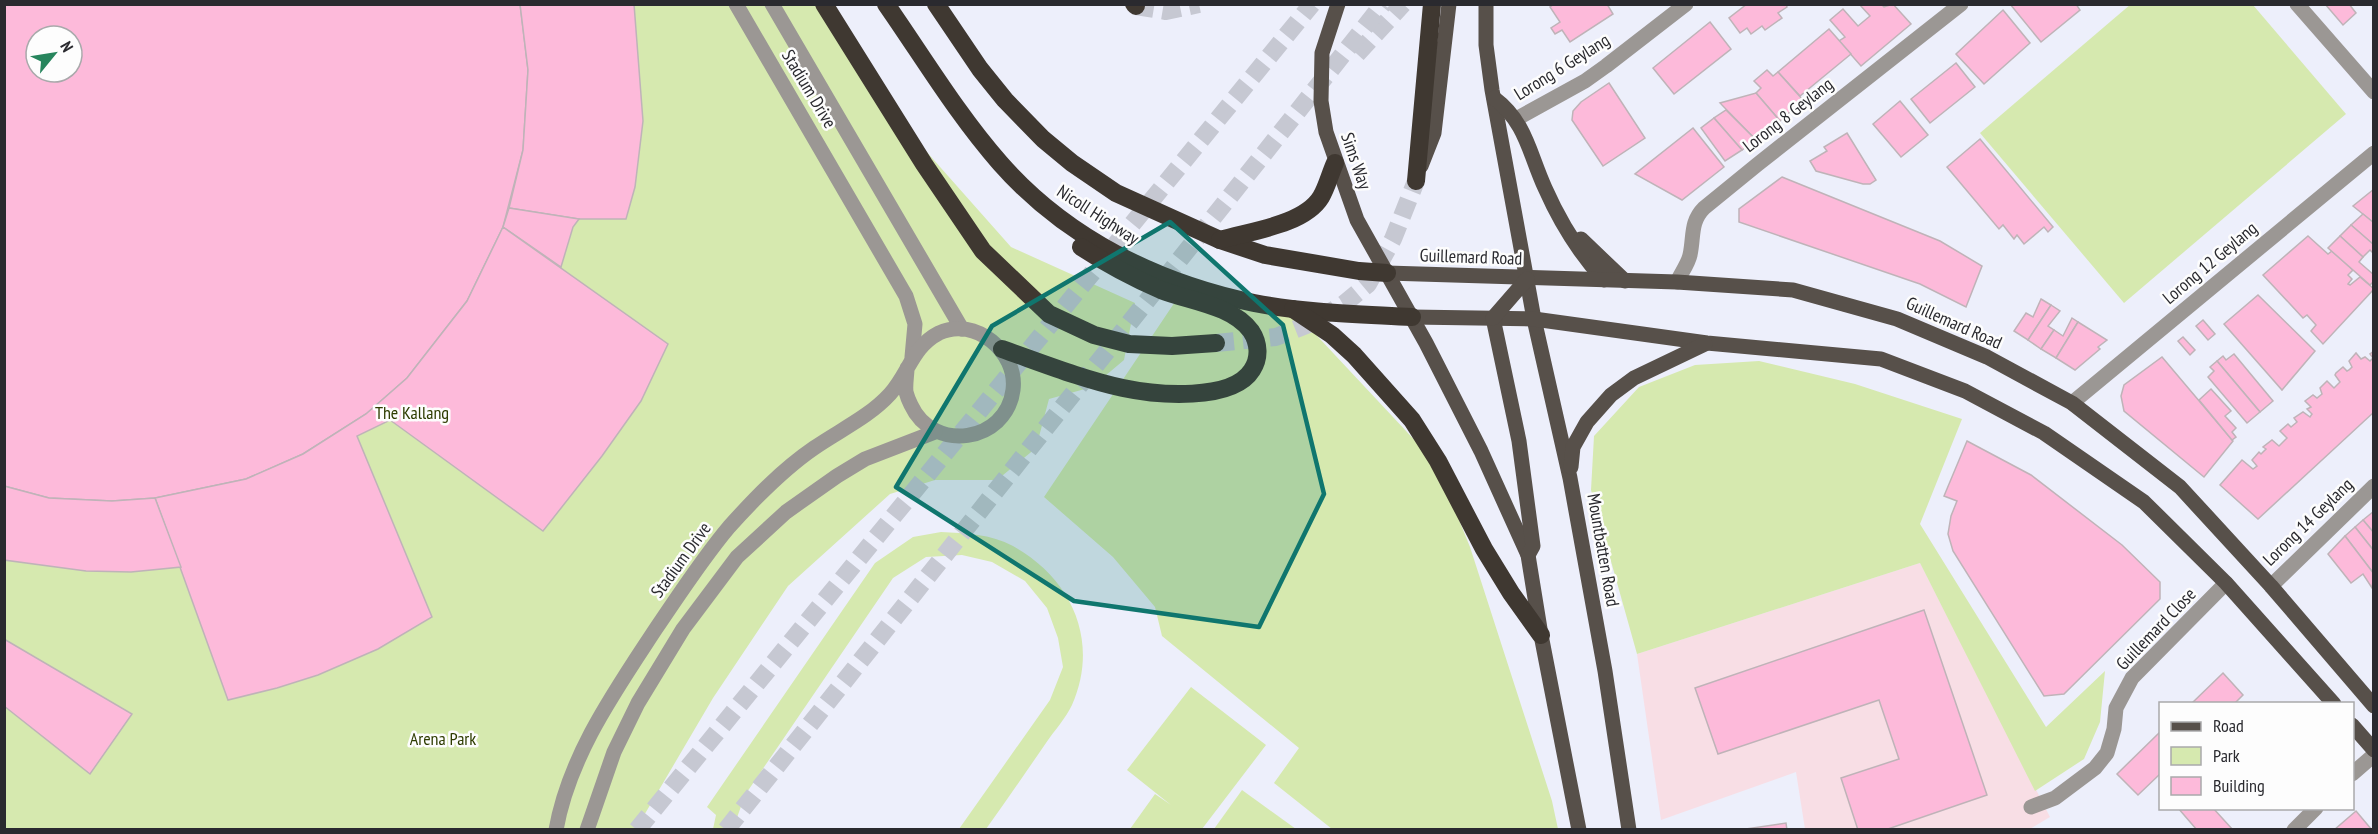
<svg xmlns="http://www.w3.org/2000/svg" width="2378" height="834" font-family="'PT Sans Narrow',sans-serif">
<rect width="100%" height="100%" fill="#edeffb"/>
<polygon fill="#f8dee5" points="1920,563 2050,817 2030,829 1805,829 1796,772 1661,820 1637,654"/>
<g fill="#d6e9af" fill-rule="evenodd">
<polygon points="2131,4 2253,5 2346,114 2124,303 1980,133"/>
<path d="M4,5H824L894,115L1011,247L1135,303L1124,360L1092,387L1049,399L1036,448L997,480H935L890,494L788,586L713,698L636,829H5ZM36,36H72V72H36Z"/>
<polygon points="1185,287 1291,308 1436,463 1470,547 1552,801 1558,829 1332,829 1274,783 1299,748 1162,636 1155,607 1113,557 1044,497"/>
<polygon points="1759,361 1855,384 1962,419 1920,524 2046,727 2105,671 2100,722 2084,759 2035,791 1920,563 1637,654 1591,490 1594,436 1639,387 1695,365"/>
<path d="M941,532C965,533 991,534 1013,546C1072,579 1100,641 1072,705C1066,718 1054,731 1046,743C1026,772 1006,801 986,829H959L1050,700L1063,667L1058,638L1047,608L1025,581L992,562L962,555L926,557L893,578L745,795L733,829H713L716,815L707,807L875,563L913,537Z"/>
<polygon points="1191,687 1266,745 1202,829 1130,829 1155,794 1171,805 1127,770"/>
<polygon points="1242,790 1296,829 1214,829"/>
</g>
<g fill="#fdbada" stroke="#bfb3b8" stroke-width="1.5" fill-rule="evenodd">
<path d="M4,4H520L528,70L523,150L503,227L467,301L407,378L366,414L303,454L246,479L155,498L112,501L49,498L4,486ZM36,36H72V72H36Z"/>
<polygon points="520,4 634,4 643,121 635,187 626,219 579,219 509,208 523,150 528,70"/>
<polygon points="1554,4 1607,4 1613,14 1570,42 1562,30 1555,34 1551,28 1560,22 1550,7"/>
<polygon points="1747,4 1786,4 1787,7 1778,13 1782,18 1765,30 1762,26 1751,34 1747,28 1740,33 1729,18"/>
<polygon points="1859,4 1881,4 1884,7 1893,4 1911,24 1861,66 1839,41 1845,37 1830,20 1843,9 1858,26 1870,16"/>
<polygon points="2010,4 2076,4 2080,10 2041,42"/>
<polygon points="2325,4 2349,4 2356,13 2343,25"/>
<polygon points="2003,10 2030,43 1984,84 1956,54"/>
<polygon points="1710,22 1731,49 1674,94 1653,68"/>
<polygon points="1829,29 1851,54 1800,96 1778,72"/>
<polygon points="1956,63 1975,87 1930,123 1911,99"/>
<polygon points="1767,70 1773,76 1778,72 1803,100 1780,121 1756,93 1761,88 1754,81"/>
<polygon points="1609,83 1645,138 1603,166 1572,120 1573,111 1581,102"/>
<polygon points="1756,93 1780,121 1756,140 1720,103"/>
<polygon points="1900,101 1928,135 1901,157 1873,124"/>
<polygon points="1726,110 1756,140 1742,150 1714,118"/>
<polygon points="1714,118 1742,150 1725,161 1701,128"/>
<polygon points="1693,128 1724,167 1682,200 1635,174"/>
<polygon points="1847,133 1876,180 1870,184 1863,184 1816,171 1810,161 1827,151 1824,147"/>
<polygon points="1980,139 2053,227 2048,232 2044,227 2024,244 2017,235 2014,239 2003,225 1999,229 1947,167"/>
<polygon points="1782,177 1940,241 1982,266 1966,307 1920,284 1739,222 1739,209"/>
<polygon points="2374,189 2374,223 2353,206"/>
<polygon points="509,208 579,219 573,227 561,267 503,227"/>
<polygon points="2363,214 2374,223 2374,245 2351,225"/>
<polygon points="2351,225 2374,245 2374,254 2370,250 2363,257 2340,236"/>
<polygon points="503,227 668,344 641,401 602,456 543,531 390,420 357,436 432,617 378,649 318,675 277,688 228,700 155,498 246,479 303,454 366,414 407,378 467,301"/>
<polygon points="2308,236 2328,254 2332,251 2353,270 2348,275 2352,279 2348,284 2350,285 2360,277 2374,289 2323,344 2311,331 2316,325 2307,315 2303,318 2263,275"/>
<polygon points="2340,236 2363,257 2359,262 2374,275 2374,281 2370,285 2328,248"/>
<polygon points="2258,295 2315,351 2282,390 2224,324"/>
<polygon points="2041,299 2051,305 2028,340 2014,331 2026,313 2033,317"/>
<polygon points="2051,305 2060,311 2048,326 2054,330 2041,349 2028,340"/>
<polygon points="2072,318 2078,322 2056,358 2041,349 2054,330 2063,336"/>
<polygon points="2203,320 2215,334 2208,340 2196,326"/>
<polygon points="2078,322 2107,340 2098,347 2100,349 2075,370 2056,358"/>
<polygon points="2183,337 2195,350 2190,355 2178,341"/>
<polygon points="2374,351 2374,412 2258,519 2220,485 2242,460 2253,469 2257,466 2252,460 2259,452 2261,454 2266,449 2263,447 2272,440 2279,446 2287,438 2280,431 2288,424 2291,427 2297,422 2294,418 2303,412 2310,417 2312,414 2307,409 2311,407 2305,401 2313,395 2317,398 2322,394 2320,388 2327,381 2334,388 2340,382 2335,375 2336,373 2343,367 2347,371 2349,370 2352,367 2349,361 2356,353 2361,359 2365,357 2370,361 2373,358 2370,354"/>
<polygon points="2234,354 2273,401 2260,412 2217,361 2223,356 2226,360"/>
<polygon points="2162,357 2233,441 2204,477 2124,411 2121,396 2124,385"/>
<polygon points="2217,361 2260,412 2247,423 2208,377 2214,371 2210,367"/>
<polygon points="2211,389 2231,411 2225,416 2236,428 2232,432 2236,437 2232,440 2199,400"/>
<polygon points="1967,441 2031,475 2122,545 2160,582 2160,599 2064,694 2044,696 1953,551 1948,534 1951,516 1957,501 1944,496"/>
<polygon points="4,486 49,498 112,501 155,498 181,567 131,572 86,571 4,560"/>
<polygon points="2374,511 2374,533 2363,520"/>
<polygon points="2363,520 2374,533 2374,551 2355,527"/>
<polygon points="2355,527 2374,551 2374,574 2345,536"/>
<polygon points="2345,536 2374,574 2372,588 2363,574 2351,583 2328,554"/>
<polygon points="1924,610 1987,795 1885,830 1858,830 1841,778 1899,759 1879,700 1718,754 1695,688"/>
<polygon points="4,639 132,714 90,774 4,706"/>
<polygon points="2223,673 2243,695 2234,704 2191,704"/>
<polygon points="2160,732 2160,774 2138,795 2117,774"/>
<polygon points="2178,808 2213,808 2233,830 2197,830"/>
<polygon points="2356,811 2372,830 2334,830"/>
<polygon points="1786,823 1787,830 1739,830"/>
</g>
<g fill="none" stroke-linecap="round" stroke-linejoin="round">
<g stroke="#c6c8d2" stroke-width="18" stroke-dasharray="18 9" stroke-linecap="butt">
<polyline points="1136,6 1166,11 1199,4"/>
<polyline points="1357,54 1403,4"/>
<polyline points="1216,343 1276,337 1309,324 1344,304 1368,284 1393,239 1416,181"/>
<polyline points="637,830 1312,4"/>
<polyline points="726,830 1383,4"/>
</g>
<g stroke="#9b9794" stroke-width="15">
<polyline points="736,4 906,296 915,324 912,357"/>
<polyline points="772,4 962,329"/>
<polyline points="2297,4 2374,92"/>
<polyline points="1516,119 1585,81 1606,66 1686,4"/>
<path d="M1677,282C1681,273 1688,264 1690,255C1694,237 1690,222 1704,208L1758,164L1961,4"/>
<polyline points="2072,403 2374,153"/>
<polyline points="2271,586 2374,486"/>
<polyline points="2352,774 2374,755"/>
<polyline points="2031,807 2055,798 2095,768 2107,753 2114,729 2116,708 2132,678 2226,583"/>
<path d="M556,830C569,756 615,691 655,630C679,595 702,559 729,527C755,498 782,470 814,448C840,430 869,417 890,394C909,373 912,347 939,333C975,316 1018,352 1013,390C1006,443 933,453 911,405C909,401 907,396 906,392C905,384 907,376 907,368"/>
<polyline points="587,830 614,752 638,703 683,629 737,557 786,512 837,476 865,459 935,432"/>
<polyline points="2294,830 2316,808"/>
</g>
<g stroke="#57504a" stroke-width="15">
<polyline points="1338,4 1322,53 1321,101 1326,132 1357,220 1426,343 1481,451 1528,555 1541,635 1579,830"/>
<polyline points="1486,4 1486,45 1492,90 1534,319 1570,478 1605,671 1629,830"/>
<path d="M1494,98C1526,122 1529,153 1545,188C1560,222 1579,253 1604,280"/>
<polyline points="1421,166 1434,133 1449,4"/>
<polyline points="1581,239 1625,281"/>
<polyline points="1387,273 1677,282 1793,290 1897,319 1987,357 2072,403 2180,487 2271,586 2374,706"/>
<polyline points="1412,317 1534,319 1707,343 1881,359 1965,391 2044,433 2144,502 2226,583 2334,704"/>
<polyline points="1493,318 1519,441 1533,546 1528,555"/>
<polyline points="1493,318 1527,279"/>
<polyline points="1571,467 1573,447 1587,422 1611,395 1634,378 1705,344"/>
<polyline points="2352,725 2374,750"/>
</g>
<g stroke="#3f3831" stroke-width="18">
<polyline points="824,4 924,164 983,251 1049,314 1094,335 1129,344 1172,346 1216,343"/>
<path d="M886,4C923,57 957,114 1000,163C1066,238 1157,283 1254,303C1305,313 1360,314 1412,317"/>
<polyline points="936,4 980,69 1005,100 1043,139 1072,163 1116,193 1220,240 1265,255 1359,271 1387,273"/>
<polyline points="1134,4 1136,6"/>
<polyline points="1416,181 1432,4"/>
<path d="M1220,240C1250,231 1304,225 1321,197C1327,187 1330,174 1335,163"/>
<polyline points="1293,309 1332,335 1354,355 1412,420 1438,461 1484,549 1511,593 1541,635"/>
<path d="M1002,349C1042,363 1082,379 1123,388C1156,395 1232,402 1252,370C1260,358 1259,343 1251,331C1232,305 1189,301 1161,290C1133,278 1107,264 1081,247"/>
</g>
</g>
<path fill="#0f766e" fill-opacity="0.2" stroke="#0f766e" stroke-width="4.5" stroke-linejoin="round" d="M1170,222L1283,325L1324,494L1259,627L1074,601L896,487L992,326Z"/>
<g text-anchor="middle" stroke-width="5" stroke-linejoin="round" paint-order="stroke">
<g font-size="18" fill="#2a2a2f" stroke="#fdfdfd">
<text transform="translate(1562 67) rotate(-32)" y="6">Lorong 6 Geylang</text>
<text transform="translate(809 89) rotate(59)" y="6">Stadium Drive</text>
<text transform="translate(1788 115) rotate(-38)" y="6">Lorong 8 Geylang</text>
<text transform="translate(1356 161) rotate(71)" y="6">Sims Way</text>
<text transform="translate(1098 215) rotate(33)" y="6">Nicoll Highway</text>
<text transform="translate(1471 257) rotate(2)" y="6">Guillemard Road</text>
<text transform="translate(2210 263) rotate(-40)" y="6">Lorong 12 Geylang</text>
<text transform="translate(1954 323) rotate(24)" y="6">Guillemard Road</text>
<text transform="translate(2308 522) rotate(-44)" y="6">Lorong 14 Geylang</text>
<text transform="translate(1603 550) rotate(80)" y="6">Mountbatten Road</text>
<text transform="translate(681 560) rotate(-54)" y="6">Stadium Drive</text>
<text transform="translate(2156 629) rotate(-46)" y="6">Guillemard Close</text>
</g>
<g font-size="18" fill="#2e3c00" stroke="#fdfdfd">
<text x="412" y="419">The Kallang</text>
<text x="443" y="745">Arena Park</text>
</g>
</g>
<rect width="2378" height="834" fill="none" stroke="#2a2a2f" stroke-width="12"/>
<rect x="2159" y="702" width="195" height="108" fill="#fdfdfd" stroke="#a9a9ab" stroke-width="1.5"/>
<rect x="2171" y="722" width="30" height="9" fill="#57504a" stroke="#a9a9ab" stroke-width="1.5"/>
<text x="2213" y="732" font-size="18" fill="#2a2a2f">Road</text>
<rect x="2171" y="747" width="30" height="18" fill="#d6e9af" stroke="#a9a9ab" stroke-width="1.5"/>
<text x="2213" y="762" font-size="18" fill="#2a2a2f">Park</text>
<rect x="2171" y="777" width="30" height="18" fill="#fdbada" stroke="#a9a9ab" stroke-width="1.5"/>
<text x="2213" y="792" font-size="18" fill="#2a2a2f">Building</text>
<g transform="translate(54 54) rotate(60)"><circle r="28" fill="#fdfdfd" stroke="#a9a9ab" stroke-width="1.5"/>
<path d="M0-4.5L10 22L0 15L-10 22Z" fill="#27855d"/>
<text y="-9" font-size="16" font-weight="bold" text-anchor="middle" fill="#2a2a2f">N</text>
</g>
</svg>
